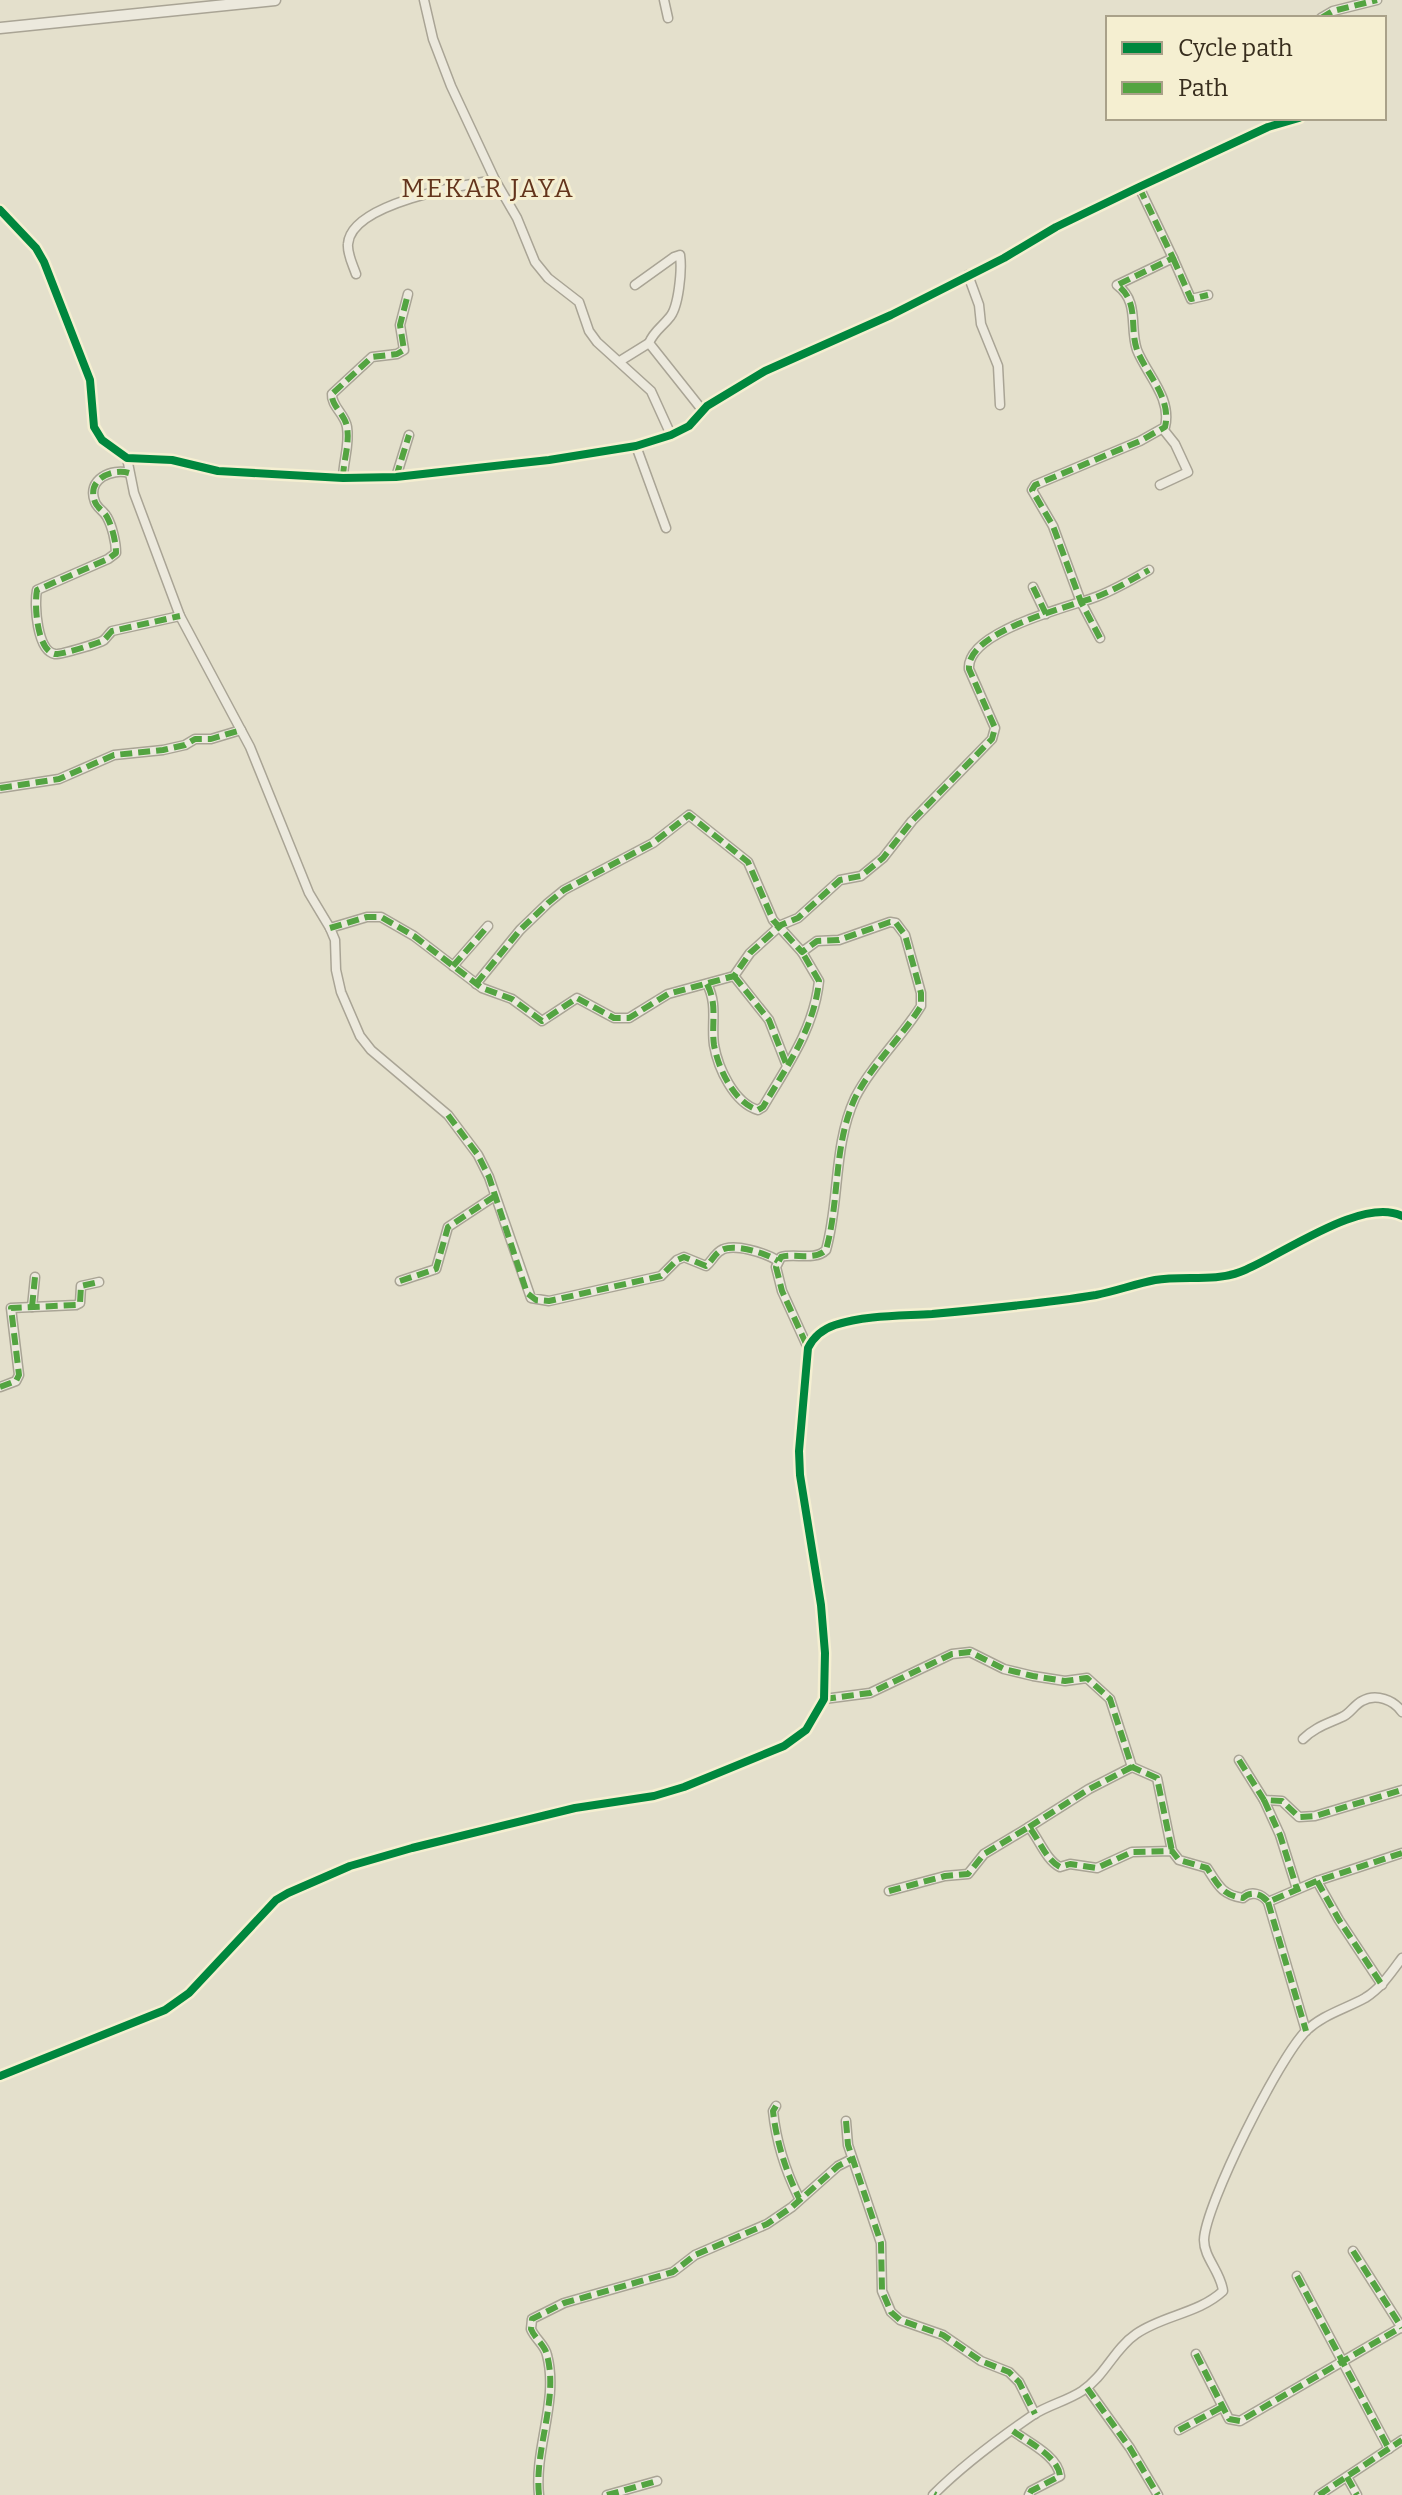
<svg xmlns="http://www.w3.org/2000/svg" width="1402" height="2495" font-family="Bitter,serif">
<rect width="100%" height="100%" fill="#e4e0cc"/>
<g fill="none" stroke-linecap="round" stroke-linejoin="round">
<defs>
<g id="minor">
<polyline points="424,0 433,39 451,86 495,180 517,218 535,262 548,278 579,302 589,331 597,342 651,391 671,435"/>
<polyline points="664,0 668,18"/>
<polyline points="1321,18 1333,11 1377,0"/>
<polyline points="0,210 36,248 44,262 90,380 94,427 102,440 127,458 172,460 218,471 343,478 396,477 549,460 636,446 671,435 689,426 707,406 765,371 891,315 1004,258 1056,227 1139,187 1268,127 1299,118"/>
<polyline points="1173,258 1191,299 1208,295"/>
<path d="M356,274C353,265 347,254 348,244C351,203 463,185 495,180"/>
<polyline points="968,275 979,305 981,324 998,366 1000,405"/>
<path d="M635,285L674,257L680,255C682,269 679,308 669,318C662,327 654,331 649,343L703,411"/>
<polyline points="620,361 649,343"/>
<polyline points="636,446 666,528"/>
<path d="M127,458L134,493L180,616L250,747L309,893L330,928L335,940L336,970L341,992L360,1036L371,1050L448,1115L478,1155L489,1177L531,1298L549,1301L661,1276L677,1260L684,1257L706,1266C712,1261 714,1255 720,1251C732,1242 766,1253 778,1261"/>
<path d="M129,473C112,468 86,479 95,502C97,508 104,511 107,517C112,526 116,542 116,553L108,559L37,590C34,605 37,651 55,654C60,655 100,643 104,640C107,637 109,634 112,631L180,616"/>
<polyline points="396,477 409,435"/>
<path d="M343,478C343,462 350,444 347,427C345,414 331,406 332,394L372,357L397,354L404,350L400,325L408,294"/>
<polyline points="1160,485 1188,472 1175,444 1163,429"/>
<polyline points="1033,587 1046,614"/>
<path d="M1100,638L1081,602L1053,526L1032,490L1035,485L1140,441L1165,427C1172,398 1147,375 1137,350C1129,327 1140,302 1117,285L1173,258L1139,187"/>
<polyline points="0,788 59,779 114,755 163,750 185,745 195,739 211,739 241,730"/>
<path d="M330,928L367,917H381L414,936L482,988L512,999L542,1021L577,998L614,1018H629L668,994L734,976L750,953L781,925L798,918L840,880L861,876L883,858L912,821L992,739L995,728L969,669C966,632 1065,608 1093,598C1113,591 1131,580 1149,570"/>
<polyline points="453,966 488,926"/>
<polyline points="734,976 769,1020 787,1066"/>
<path d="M476,984L520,930L548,903L564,890L653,843L689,815L748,862L773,920L802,952L817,941L839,940L890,922L896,923L905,935L921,993V1006C902,1037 871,1066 855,1098C833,1146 840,1200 826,1250C815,1261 795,1253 781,1257L776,1267L782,1291L808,1348"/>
<path d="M707,984C718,1005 711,1023 714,1045C718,1068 734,1103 758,1110L763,1107C787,1066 814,1029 819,981L802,952"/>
<polyline points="400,1281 436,1269 448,1227 495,1196"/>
<polyline points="32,1307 35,1277"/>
<polyline points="0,1387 16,1381 19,1375 11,1308 76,1305 80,1303 81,1286 99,1282"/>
<polyline points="824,1699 870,1693 952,1654 970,1652 1004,1669 1033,1676 1065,1681 1087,1678 1110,1699 1132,1767 1157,1778 1172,1851"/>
<path d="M1303,1739C1315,1727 1327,1724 1342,1717C1350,1714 1354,1705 1362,1701C1376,1693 1394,1700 1402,1712"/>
<polyline points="1239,1760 1264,1800 1282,1801 1299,1817 1315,1816 1402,1790"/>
<polyline points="1264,1800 1280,1835 1297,1889"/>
<polyline points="1029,1827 1089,1789 1132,1767"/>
<polyline points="1317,1881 1339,1920 1382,1985"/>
<path d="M889,1891L945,1876L968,1874L984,1854L1029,1827C1039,1839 1046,1860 1060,1867L1070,1864L1097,1868L1132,1852L1172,1851L1179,1860L1207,1868C1218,1885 1222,1895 1243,1898C1251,1890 1262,1894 1268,1902L1317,1881L1402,1853"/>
<polyline points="1268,1902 1306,2031"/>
<path d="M0,2076L165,2010L189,1993L276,1900L288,1893L350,1866L412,1848L575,1808L654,1796L684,1787L784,1746L806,1730L824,1699L825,1653L821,1605L800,1475L799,1451L808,1348C814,1336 823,1329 835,1325C866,1315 901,1316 932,1314C987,1309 1041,1304 1096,1295C1116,1291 1135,1284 1155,1280C1182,1275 1214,1282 1240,1272C1280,1257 1361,1196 1402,1216"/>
<path d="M776,2106L773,2111C776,2140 786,2172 799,2198"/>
<polyline points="846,2121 848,2145 881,2243 882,2291 891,2312 900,2320 943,2335 981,2361 1009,2372 1019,2382 1035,2414"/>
<polyline points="1353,2251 1402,2328"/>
<polyline points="1297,2276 1389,2449"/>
<polyline points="1196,2354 1229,2419 1240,2421 1400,2328"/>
<polyline points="1087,2388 1130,2448 1158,2495"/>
<polyline points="1179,2430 1222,2407"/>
<path d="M1013,2431C1028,2442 1058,2456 1060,2476L1031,2491L1029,2495"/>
<polyline points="1347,2477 1357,2495"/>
<path d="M539,2495C534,2449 559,2400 547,2355C545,2345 535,2339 531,2329L532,2319L564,2303L673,2272L695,2255L767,2224L792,2207L838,2166L852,2159"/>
<polyline points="607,2495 657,2481"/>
<path d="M933,2495C963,2465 998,2439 1033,2415C1048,2405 1067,2401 1082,2391C1105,2376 1114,2349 1136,2334C1163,2315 1198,2314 1223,2291C1221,2272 1204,2258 1204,2240C1205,2205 1280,2056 1306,2031C1322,2015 1345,2009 1365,1998C1381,1988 1391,1973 1402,1958"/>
<polyline points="1319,2495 1402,2440"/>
</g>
<polyline id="tertiary" points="0,28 275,0"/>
</defs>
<use href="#minor" stroke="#a9a495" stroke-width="11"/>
<use href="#tertiary" stroke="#a9a495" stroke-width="13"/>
<use href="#minor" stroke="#ece9dd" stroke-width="8"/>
<use href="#tertiary" stroke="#ece9dd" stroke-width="10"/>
<g stroke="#53a441" stroke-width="6" stroke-dasharray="12 6" stroke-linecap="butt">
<polyline points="1321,18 1333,11 1377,0"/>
<polyline points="1173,258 1191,299 1208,295"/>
<path d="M129,473C112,468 86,479 95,502C97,508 104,511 107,517C112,526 116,542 116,553L108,559L37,590C34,605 37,651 55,654C60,655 100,643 104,640C107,637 109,634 112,631L180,616"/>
<polyline points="396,477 409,435"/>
<path d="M343,478C343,462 350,444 347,427C345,414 331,406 332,394L372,357L397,354L404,350L400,325L408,294"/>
<polyline points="1033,587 1046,614"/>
<path d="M1100,638L1081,602L1053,526L1032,490L1035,485L1140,441L1165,427C1172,398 1147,375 1137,350C1129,327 1140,302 1117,285L1173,258L1139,187"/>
<polyline points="0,788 59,779 114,755 163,750 185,745 195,739 211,739 241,730"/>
<path d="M330,928L367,917H381L414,936L482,988L512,999L542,1021L577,998L614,1018H629L668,994L734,976L750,953L781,925L798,918L840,880L861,876L883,858L912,821L992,739L995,728L969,669C966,632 1065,608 1093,598C1113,591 1131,580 1149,570"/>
<polyline points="453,966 488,926"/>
<polyline points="734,976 769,1020 787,1066"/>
<path d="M476,984L520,930L548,903L564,890L653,843L689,815L748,862L773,920L802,952L817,941L839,940L890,922L896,923L905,935L921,993V1006C902,1037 871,1066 855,1098C833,1146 840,1200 826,1250C815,1261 795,1253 781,1257L776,1267L782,1291L808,1348"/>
<path d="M707,984C718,1005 711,1023 714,1045C718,1068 734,1103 758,1110L763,1107C787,1066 814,1029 819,981L802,952"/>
<path d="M448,1115L478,1155L489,1177L527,1293L536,1300L549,1301L661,1276L677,1260L684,1257L706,1266C712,1261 714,1255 720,1251C732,1242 766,1253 778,1261"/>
<polyline points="400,1281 436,1269 448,1227 495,1196"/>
<polyline points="32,1307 35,1277"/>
<polyline points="0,1387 16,1381 19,1375 11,1308 76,1305 80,1303 81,1286 99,1282"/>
<polyline points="824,1699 870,1693 952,1654 970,1652 1004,1669 1033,1676 1065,1681 1087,1678 1110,1699 1132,1767 1157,1778 1172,1851"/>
<polyline points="1239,1760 1264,1800 1282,1801 1299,1817 1315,1816 1402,1790"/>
<polyline points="1264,1800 1280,1835 1297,1889"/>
<polyline points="1029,1827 1089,1789 1132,1767"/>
<polyline points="1317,1881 1339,1920 1382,1985"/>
<path d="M889,1891L945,1876L968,1874L984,1854L1029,1827C1039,1839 1046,1860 1060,1867L1070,1864L1097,1868L1132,1852L1172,1851L1179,1860L1207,1868C1218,1885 1222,1895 1243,1898C1251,1890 1262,1894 1268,1902L1317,1881L1402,1853"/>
<polyline points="1268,1902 1306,2031"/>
<path d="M776,2106L773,2111C776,2140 786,2172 799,2198"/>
<polyline points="846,2121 848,2145 881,2243 882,2291 891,2312 900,2320 943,2335 981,2361 1009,2372 1019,2382 1035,2414"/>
<polyline points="1353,2251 1402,2328"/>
<polyline points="1297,2276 1389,2449"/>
<polyline points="1196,2354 1229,2419 1240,2421 1400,2328"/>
<polyline points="1087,2388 1130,2448 1158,2495"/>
<polyline points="1179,2430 1222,2407"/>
<path d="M1013,2431C1028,2442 1058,2456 1060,2476L1031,2491L1029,2495"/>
<polyline points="1347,2477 1357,2495"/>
<polyline points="934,2494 936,2495"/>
<path d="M539,2495C534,2449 559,2400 547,2355C545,2345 535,2339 531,2329L532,2319L564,2303L673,2272L695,2255L767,2224L792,2207L838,2166L852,2159"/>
<polyline points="607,2495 657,2481"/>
<polyline points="1319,2495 1402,2440"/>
</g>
<defs>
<g id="cycleway">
<polyline points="0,210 36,248 44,262 90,380 94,427 102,440 127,458 172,460 218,471 343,478 396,477 549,460 636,446 671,435 689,426 707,406 765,371 891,315 1004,258 1056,227 1139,187 1268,127 1299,118"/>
<path d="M0,2076L165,2010L189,1993L276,1900L288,1893L350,1866L412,1848L575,1808L654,1796L684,1787L784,1746L806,1730L824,1699L825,1653L821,1605L800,1475L799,1451L808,1348C814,1336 823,1329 835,1325C866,1315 901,1316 932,1314C987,1309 1041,1304 1096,1295C1116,1291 1135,1284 1155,1280C1182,1275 1214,1282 1240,1272C1280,1257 1361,1196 1402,1216"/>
</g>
</defs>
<use href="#cycleway" stroke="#f5efd1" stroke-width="13"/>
<use href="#cycleway" stroke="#00873e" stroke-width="8"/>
</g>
<g text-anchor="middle" stroke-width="6" stroke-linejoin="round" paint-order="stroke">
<g font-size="26" letter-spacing="2" fill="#63341c" stroke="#f5efd1">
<text x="488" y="197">MEKAR JAYA</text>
</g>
</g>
<rect x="1106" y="16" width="280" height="104" fill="#f5efd1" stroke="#a9a189" stroke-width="2"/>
<rect x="1122" y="42" width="40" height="12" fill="#00873e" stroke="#a9a189" stroke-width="2"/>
<text x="1178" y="56" font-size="24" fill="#372d1d">Cycle path</text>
<rect x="1122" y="82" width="40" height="12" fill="#53a441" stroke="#a9a189" stroke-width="2"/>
<text x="1178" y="96" font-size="24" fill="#372d1d">Path</text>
</svg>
